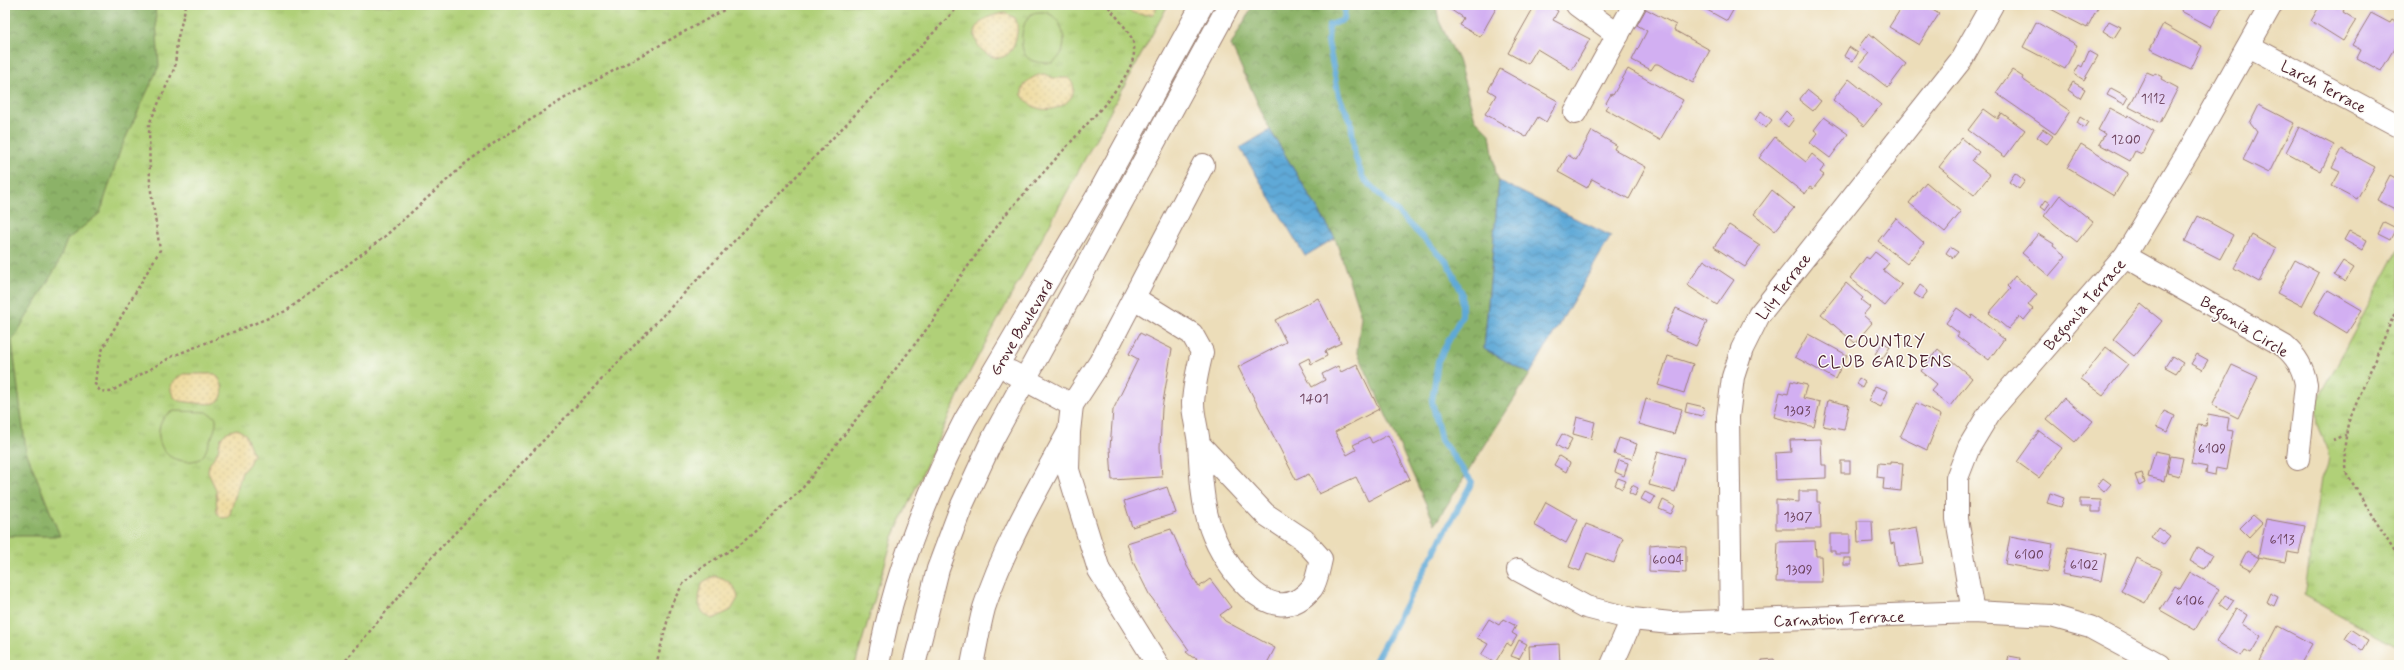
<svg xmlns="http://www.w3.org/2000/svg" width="2404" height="670" font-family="Mynerve,sans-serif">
<defs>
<pattern id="grass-tufts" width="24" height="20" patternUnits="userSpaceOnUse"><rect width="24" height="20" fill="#b0d078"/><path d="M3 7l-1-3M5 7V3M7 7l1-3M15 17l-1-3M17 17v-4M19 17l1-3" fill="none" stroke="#99b268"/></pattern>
<pattern id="forest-crowns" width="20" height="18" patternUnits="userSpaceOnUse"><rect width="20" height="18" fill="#8cb268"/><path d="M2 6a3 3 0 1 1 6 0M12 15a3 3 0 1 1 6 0" fill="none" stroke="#749056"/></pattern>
<pattern id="sand-dots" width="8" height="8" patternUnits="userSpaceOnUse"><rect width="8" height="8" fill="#eeda9e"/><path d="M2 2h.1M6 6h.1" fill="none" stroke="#cebb88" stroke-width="1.8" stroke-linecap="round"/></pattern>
<pattern id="water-waves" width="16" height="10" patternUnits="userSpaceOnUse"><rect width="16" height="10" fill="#5fa9d7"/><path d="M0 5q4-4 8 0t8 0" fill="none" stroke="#5089af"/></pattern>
</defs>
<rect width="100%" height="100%" fill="#fdfcf7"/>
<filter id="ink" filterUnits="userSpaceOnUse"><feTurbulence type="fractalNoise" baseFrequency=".025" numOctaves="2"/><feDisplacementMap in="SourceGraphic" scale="8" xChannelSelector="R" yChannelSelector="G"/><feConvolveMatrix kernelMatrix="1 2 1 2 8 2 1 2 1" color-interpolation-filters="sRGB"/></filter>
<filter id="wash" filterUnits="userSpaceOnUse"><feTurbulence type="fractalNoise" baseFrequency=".012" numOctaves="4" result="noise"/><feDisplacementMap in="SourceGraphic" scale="16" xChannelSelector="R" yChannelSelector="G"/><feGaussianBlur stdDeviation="0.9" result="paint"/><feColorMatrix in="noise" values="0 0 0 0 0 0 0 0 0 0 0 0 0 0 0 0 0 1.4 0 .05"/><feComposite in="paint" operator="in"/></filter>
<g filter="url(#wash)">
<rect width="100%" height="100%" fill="#ecddb9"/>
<g fill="url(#grass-tufts)" stroke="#7d7852">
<polygon points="5,5 1168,5 966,379 893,537 855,665 5,665"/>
<path d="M2399,248V648L2304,595L2322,478C2335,453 2326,451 2318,428C2315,419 2317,409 2318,400Z"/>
</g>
<g fill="url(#forest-crowns)" stroke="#6b684a">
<polygon points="5,5 155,5 159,66 121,148 100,213 67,240 57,266 12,341 26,451 60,536 5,536"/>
<polygon points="1253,5 1436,5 1439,21 1458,60 1475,119 1490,134 1496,174 1499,181 1484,349 1530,374 1435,524 1357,351 1361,316 1335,238 1270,130 1231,45"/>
</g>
<g fill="url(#sand-dots)" stroke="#9c7c64">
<path d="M1125,5H1156V11L1153,14C1144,15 1128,15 1125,5Z"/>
<path d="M1006,13L1015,18C1019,26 1017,36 1014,45C998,84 940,21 1006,13Z"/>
<path d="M1044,74L1053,78H1068C1090,97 1042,128 1022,95C1021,83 1034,75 1044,74Z"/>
<path d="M184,374H215C223,381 227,398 215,403C210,405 182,402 177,400C166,389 171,380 184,374Z"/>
<polygon points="237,429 245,434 253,454 249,464 242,472 229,517 222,518 217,513 216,490 208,472 209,465 218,451 221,438 227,432"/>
<path d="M714,576C726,577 736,586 738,598L731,610L713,619C695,612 698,597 703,582Z"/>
</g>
<g fill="#b0d078" stroke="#7d7852">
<path d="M1044,12C1065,16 1072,52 1052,63C1045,63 1033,63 1028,58C1018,50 1021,25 1029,16C1033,12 1038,12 1044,12Z"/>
<path d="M174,411L207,412L216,418C217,428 212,436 208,445C206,450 205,455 201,458C193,464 174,461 168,455C154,443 156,416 174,411Z"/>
</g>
<g fill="url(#water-waves)" stroke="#546481">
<polygon points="1270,130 1335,238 1305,256 1240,148"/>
<polygon points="1499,181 1611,236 1530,374 1484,349"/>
</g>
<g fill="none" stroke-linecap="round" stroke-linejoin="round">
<polyline stroke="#5fa9d7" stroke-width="6" points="1345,5 1344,20 1329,25 1328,42 1339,96 1351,122 1355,156 1363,178 1448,263 1462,293 1462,315 1438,361 1432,401 1441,440 1472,482 1373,665"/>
</g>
<g id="blocks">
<g fill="#d2aff2">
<polygon points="1444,5 1498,5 1480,37 1459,25 1463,18"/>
<polygon points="1535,5 1548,5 1558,11 1553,20 1590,39 1572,70 1537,49 1528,64 1508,53"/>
<polygon points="1698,5 1736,5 1727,21"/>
<polygon points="1903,5 1925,5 1939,14 1919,45 1889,27"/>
<polygon points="2048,5 2099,5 2087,28 2047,7"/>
<polygon points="2184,5 2223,5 2211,27 2181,11"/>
<polygon points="2320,5 2331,5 2337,9 2338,6 2344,10 2343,12 2356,20 2343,41 2311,21"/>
<polygon points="1646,9 1676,25 1674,30 1710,50 1693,83 1658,64 1655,64 1651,70 1632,60 1647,31 1637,25"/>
<polygon points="2371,13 2390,23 2392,20 2399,24 2399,40 2381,71 2357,58 2361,50 2352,45"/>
<polygon points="2109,21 2121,27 2114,38 2103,31"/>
<polygon points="2036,22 2077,45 2065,69 2023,47"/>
<polygon points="2163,24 2202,46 2191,69 2150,49"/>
<polygon points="1869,33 1906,64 1888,88 1859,65 1869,53 1859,46"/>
<polygon points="1849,47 1858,53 1853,61 1844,56"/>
<polygon points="2089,51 2098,56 2084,80 2074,74 2079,65 2082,67"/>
<polygon points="1500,69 1558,101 1546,122 1538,117 1526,137 1485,114 1496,95 1488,90"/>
<polygon points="1628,69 1683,100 1660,140 1605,109 1608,105 1606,103 1611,94 1613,95"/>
<polygon points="2012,70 2023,77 2022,79 2070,111 2055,134 1996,93"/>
<polygon points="2147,72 2154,75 2155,73 2162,77 2161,79 2178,88 2160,123 2129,107"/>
<polygon points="1849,79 1881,105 1864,126 1833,100"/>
<polygon points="2073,82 2085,89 2080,98 2068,90"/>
<polygon points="2111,88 2128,97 2124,104 2107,95"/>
<polygon points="1807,90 1821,101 1813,111 1799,100"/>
<polygon points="2259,105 2294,123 2269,173 2243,160 2257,132 2250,123"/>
<polygon points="2110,108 2127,117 2128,115 2154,131 2142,154 2135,151 2130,161 2099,144 2105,134 2098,130"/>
<polygon points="1984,109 1998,119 2002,113 2025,130 2005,157 1968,130"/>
<polygon points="1761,111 1772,120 1766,128 1755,120"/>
<polygon points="1786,111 1794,119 1788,127 1779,120"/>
<polygon points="1824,117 1848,134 1830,158 1810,143 1818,133 1814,130"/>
<polygon points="2080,117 2088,122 2084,128 2077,123"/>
<polygon points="2299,127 2334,145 2321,171 2286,152"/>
<polygon points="2043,129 2053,136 2047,144 2037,137"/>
<polygon points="1592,131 1616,145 1614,149 1646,167 1629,199 1592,179 1587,188 1558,172 1568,155 1576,160"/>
<polygon points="1775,137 1806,162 1812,154 1825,165 1820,172 1824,175 1813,189 1810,187 1805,194 1759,158"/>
<polygon points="1962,138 1979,152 1972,161 1990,175 1974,195 1939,167"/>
<polygon points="2081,144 2128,173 2114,196 2067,168"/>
<polygon points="2342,149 2375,167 2357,199 2332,186 2340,172 2332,168"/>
<polygon points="2015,173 2025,181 2019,189 2009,182"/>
<polygon points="2390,175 2399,180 2399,211 2377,200"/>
<polygon points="1926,182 1961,212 1945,232 1909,203"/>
<polygon points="1772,190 1794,208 1775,231 1754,214"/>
<polygon points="2060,195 2093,222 2077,242 2044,216"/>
<polygon points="2046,200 2050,203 2045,210 2041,207"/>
<polygon points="2198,216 2233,235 2220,259 2185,241"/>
<polygon points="1896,218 1924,243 1907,264 1878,241"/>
<polygon points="2384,222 2396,228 2390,240 2378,234"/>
<polygon points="1729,225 1760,245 1745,267 1714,247"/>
<polygon points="2349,231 2367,240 2362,250 2344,240"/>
<polygon points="2038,234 2054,244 2053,246 2066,256 2049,276 2022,253"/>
<polygon points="2252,235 2276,249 2259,282 2234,268"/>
<polygon points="1950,247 1958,252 1953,258 1946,253"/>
<polygon points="1875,252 1889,263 1883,270 1902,285 1885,306 1850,278 1866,257 1869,259"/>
<polygon points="1704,260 1734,280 1717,305 1687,285"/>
<polygon points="2295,260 2319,273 2302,306 2277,293"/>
<polygon points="2343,261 2354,268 2345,282 2334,275"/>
<polygon points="2015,276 2037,294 2028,305 2033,309 2024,320 2020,316 2008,329 1989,313 2010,289 2007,286"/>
<polygon points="1846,283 1863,298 1861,300 1870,307 1863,315 1872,323 1855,343 1821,314"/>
<polygon points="1920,285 1928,291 1922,299 1914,294"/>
<polygon points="2328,290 2362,310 2347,333 2314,313"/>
<polygon points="1318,298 1341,343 1325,351 1327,356 1311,364 1309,358 1299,363 1312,387 1325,380 1322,374 1338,366 1341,372 1357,364 1379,409 1335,432 1347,455 1356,450 1353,445 1369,437 1372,443 1388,435 1410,479 1368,501 1356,477 1319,494 1309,474 1296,480 1238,367 1286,342 1275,320"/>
<polygon points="2141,304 2162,321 2134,356 2113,339"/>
<polygon points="1676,308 1707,322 1696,346 1665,332"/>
<polygon points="1957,308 1971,318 1972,315 2004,339 1989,360 1957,336 1959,333 1946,323"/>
<polygon points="1140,333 1172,349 1162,408 1160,447 1162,477 1112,480 1110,448 1113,410 1138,359 1129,354"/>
<polygon points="1808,334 1847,355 1835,379 1795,357"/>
<polygon points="1883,342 1890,347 1882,359 1875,354"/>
<polygon points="2106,347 2128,364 2103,395 2081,379"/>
<polygon points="1938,349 1972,378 1950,406 1931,391 1937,384 1921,371"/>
<polygon points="2197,354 2208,360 2202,370 2191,364"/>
<polygon points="1668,356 1693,364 1684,393 1658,385"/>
<polygon points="2172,356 2183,363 2176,373 2165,367"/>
<polygon points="2232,365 2258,377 2238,418 2212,405"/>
<polygon points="1859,378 1865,382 1862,388 1856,384"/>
<polygon points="1791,381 1807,385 1803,398 1820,402 1814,427 1774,417 1780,392 1788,394"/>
<polygon points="1875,386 1888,391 1881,407 1868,401"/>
<polygon points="2064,398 2093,421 2075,442 2047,419"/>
<polygon points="1646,399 1682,409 1674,434 1639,424"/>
<polygon points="1828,400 1849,405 1844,430 1823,426"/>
<polygon points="1687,403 1704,407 1702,416 1685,412"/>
<polygon points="1916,403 1941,415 1927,450 1900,437"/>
<polygon points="2164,411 2175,416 2168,432 2156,427"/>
<polygon points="2208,414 2229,418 2227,430 2233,431 2226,470 2216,468 2215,475 2206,473 2207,467 2191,464 2198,425 2206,426"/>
<polygon points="1577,417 1595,422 1591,439 1573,434"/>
<polygon points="2039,431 2062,448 2039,478 2017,462"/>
<polygon points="1562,434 1572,439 1566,451 1556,445"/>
<polygon points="1619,438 1637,444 1632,459 1614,454"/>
<polygon points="1821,439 1822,465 1826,465 1826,478 1776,480 1775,453 1791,452 1790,440"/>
<polygon points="1658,451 1684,458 1675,492 1649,485"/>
<polygon points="2155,451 2170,454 2164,481 2148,477"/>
<polygon points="1559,456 1570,463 1566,472 1554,465"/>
<polygon points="2171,456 2183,458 2179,476 2167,473"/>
<polygon points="1619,460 1628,463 1624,476 1615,472"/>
<rect x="1841" y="461" width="9" height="12"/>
<polygon points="1890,462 1903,463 1901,491 1883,489 1884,478 1877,477 1878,463 1890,464"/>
<polygon points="2142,473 2145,483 2139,486 2135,475"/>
<polygon points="1618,478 1626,481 1622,489 1615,485"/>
<polygon points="2103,478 2111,484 2104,492 2097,486"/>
<polygon points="1632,485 1638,488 1635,496 1629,493"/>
<polygon points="1167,487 1176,513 1132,527 1124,501"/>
<polygon points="1799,491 1817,491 1817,502 1820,502 1821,529 1776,529 1776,500 1799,502"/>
<polygon points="1645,492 1655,497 1651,504 1641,499"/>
<polygon points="2050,493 2064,498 2061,507 2047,503"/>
<polygon points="2080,499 2101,500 2101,512 2091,512 2091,507 2080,507"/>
<polygon points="1663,500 1675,506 1671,514 1659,509"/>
<polygon points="1546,502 1578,520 1566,543 1534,525"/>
<polygon points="2253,515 2262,523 2249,537 2240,528"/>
<polygon points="2266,519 2305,526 2299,554 2287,552 2285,562 2258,557"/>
<polygon points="1857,521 1872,521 1873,542 1858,543"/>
<polygon points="1586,524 1623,538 1614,563 1587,553 1580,571 1569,567"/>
<polygon points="1917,527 1923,563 1897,566 1894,543 1891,544 1889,532"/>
<polygon points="2158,527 2170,536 2163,545 2151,537"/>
<polygon points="1171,529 1187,566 1199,587 1210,579 1231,607 1220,615 1225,621 1275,648 1266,665 1209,665 1204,662 1203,665 1195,661 1197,658 1192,657 1186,652 1189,650 1149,594 1132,560 1127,543"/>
<polygon points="1830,534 1850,534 1850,554 1835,554 1835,551 1830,551"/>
<polygon points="2010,536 2053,544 2048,572 2005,564"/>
<polygon points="1815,541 1816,556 1821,556 1822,582 1776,582 1778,542"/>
<polygon points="1661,544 1686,546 1686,573 1649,571 1650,545"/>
<polygon points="2068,547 2106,554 2101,581 2062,574"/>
<polygon points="2197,547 2212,555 2204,569 2190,561"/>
<polygon points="2247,551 2259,558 2251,570 2240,564"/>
<rect x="1844" y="558" width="7" height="7"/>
<polygon points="2137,558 2162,570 2145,603 2121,591"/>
<polygon points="2190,572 2219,589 2195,630 2160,610 2175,586 2180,589"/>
<polygon points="2270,593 2278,597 2274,606 2266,602"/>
<polygon points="2225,595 2234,600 2227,610 2219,604"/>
<polygon points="2236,608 2247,615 2242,624 2261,636 2251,653 2245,650 2241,656 2216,641"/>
<polygon points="1489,619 1499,625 1503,619 1516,626 1512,633 1517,636 1511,646 1507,643 1495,663 1481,655 1488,644 1477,638"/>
<polygon points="2278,626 2312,644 2300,665 2291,662 2289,665 2268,665 2260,661"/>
<polygon points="2351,629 2368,640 2362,650 2345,639"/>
<polygon points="1519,640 1527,644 1519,659 1511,656"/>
<polygon points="1559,644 1560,665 1530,665 1529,646"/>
<polygon points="2009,656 2020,658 2019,665 2007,665"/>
<polygon points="1774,659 1775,665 1762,665 1762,660"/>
<rect x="1857" y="661" width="14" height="4"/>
</g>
</g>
</g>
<g filter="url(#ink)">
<use href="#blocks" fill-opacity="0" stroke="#9b7e72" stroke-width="1"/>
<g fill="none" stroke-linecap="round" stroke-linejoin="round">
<defs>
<g id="minor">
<polyline points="1577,5 1618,35"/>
<polyline points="2249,46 2399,126"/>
<polyline points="1575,113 1634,5"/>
<path d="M2125,256L2284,346C2297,357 2303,368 2306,384L2298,459"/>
<path d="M1134,298L1192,334L1202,352C1198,368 1194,385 1193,403C1193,416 1198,431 1199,445C1201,470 1201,495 1208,520C1218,558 1270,639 1312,588C1317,581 1319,567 1321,559L1304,540L1265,514L1199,444"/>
<polyline points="1011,372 1072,405 1069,432 1068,470 1099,570 1158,665"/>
<polyline points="1072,405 1100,362 1203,165"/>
<polyline points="1518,570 1586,607 1632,619 1671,623 1973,612 2051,616 2090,627 2160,665"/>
<polyline points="1973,612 1957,519 1957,478 1969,447 1990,412 2125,256 2191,147 2271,5"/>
<polyline points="1731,622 1728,417 1733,377 1742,349 1759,315 1961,60 1992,5"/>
<path d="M878,665C893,580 925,497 965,420L1099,193L1202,5"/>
<polyline points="914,665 938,569 962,505 993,438 1229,5"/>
<path d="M972,665C976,646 979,627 984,608C1003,548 1037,490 1067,435"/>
<polyline points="1612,665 1632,619"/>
</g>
</defs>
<use href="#minor" stroke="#9b7e72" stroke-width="24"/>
<g stroke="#9b7e72" stroke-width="2.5" stroke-dasharray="3 3" stroke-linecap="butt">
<polyline points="186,5 177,41 175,67 149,124 150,185 160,250 103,348 97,367 95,384 100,391 110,392 173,356 286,311 383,238 467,162 500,139 573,93 733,5"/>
<polyline points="2399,303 2348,423 2344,451 2347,474 2399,559"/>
<polyline points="2333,440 2346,435"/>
<polyline points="342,665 427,562 960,5"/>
<path d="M656,665L672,603L683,584L701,568L742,543L801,490L933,321L955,284L1006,214L1106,103C1118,86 1143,59 1131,37C1125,26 1115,15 1107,5"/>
</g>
<use href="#minor" stroke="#fff" stroke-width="22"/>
</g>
</g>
<g text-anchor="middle" stroke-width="3" stroke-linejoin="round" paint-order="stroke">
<g font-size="14" fill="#6c435d">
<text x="2153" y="103">1112</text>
<text x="2126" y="144">1200</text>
<text x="1314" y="403">1401</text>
<text x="1797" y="415">1303</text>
<text x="2212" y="453">6109</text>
<text x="1798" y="521">1307</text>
<text x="2282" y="544">6113</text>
<text x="2029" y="559">6100</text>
<text x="1668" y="564">6004</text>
<text x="2084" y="569">6102</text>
<text x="1799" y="574">1309</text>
<text x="2190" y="605">6106</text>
</g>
<g font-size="16" fill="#4a1f2b" stroke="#fdfcf7">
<text transform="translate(2324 86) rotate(28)" y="6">Larch Terrace</text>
<text transform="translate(1783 286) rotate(-53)" y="6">Lily Terrace</text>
<text transform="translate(2084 304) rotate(-49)" y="6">Begonia Terrace</text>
<text transform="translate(2245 326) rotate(32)" y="6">Begonia Circle</text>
<text transform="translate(1021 327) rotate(-59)" y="6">Grove Boulevard</text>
<text transform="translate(1839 618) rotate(-2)" y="6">Carnation Terrace</text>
</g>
<g font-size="17" letter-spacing="1" fill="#4a1f2b" stroke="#fdfcf7">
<text x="1885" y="347">COUNTRY<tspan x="1885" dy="20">CLUB GARDENS</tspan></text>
</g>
</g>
<rect width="2404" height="670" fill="none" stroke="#fdfcf7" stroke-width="20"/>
</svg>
